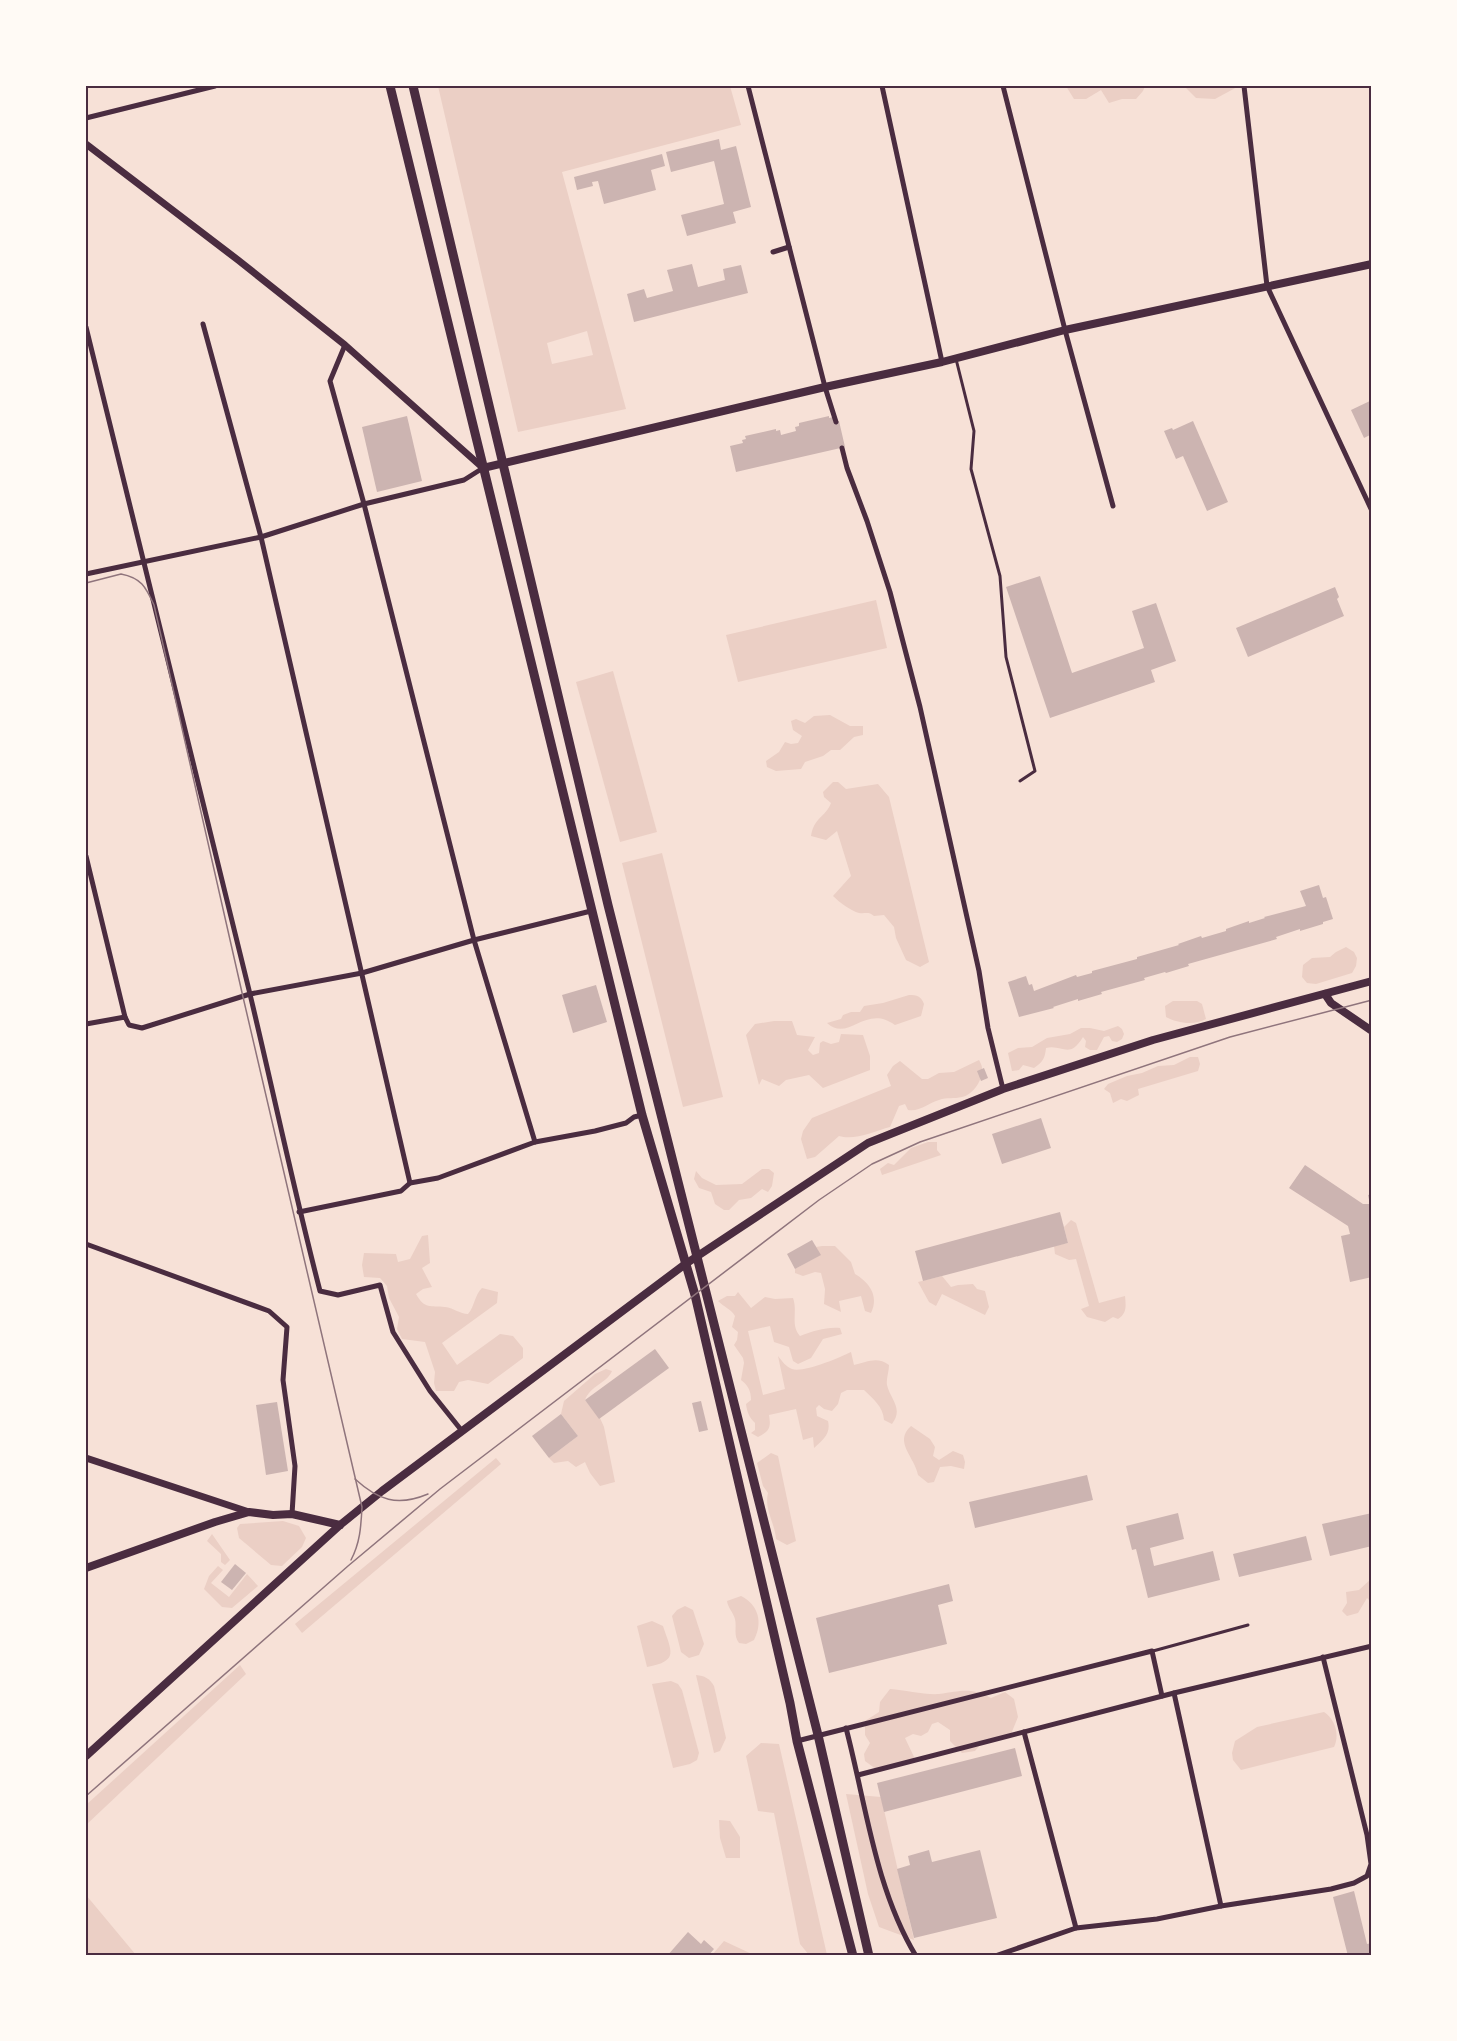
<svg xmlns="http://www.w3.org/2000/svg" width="1457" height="2041" font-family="Mulish,sans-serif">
<rect width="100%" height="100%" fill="#f7e1d7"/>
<g fill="#ebcfc5" fill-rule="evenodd">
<path d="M438,86H730L741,125L562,172L626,409L518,432ZM587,331L593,355L552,364L547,343Z"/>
<polygon points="1066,86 1145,86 1143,91 1136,99 1122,99 1109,103 1101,90 1086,99 1074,99"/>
<polygon points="1184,86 1239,86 1215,99 1196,98"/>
<polygon points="876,600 887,648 738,682 726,635"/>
<polygon points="613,671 657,832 620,842 576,682"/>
<polygon points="830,715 850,726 863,726 863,735 854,737 840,750 831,750 823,756 805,762 801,769 776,771 767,767 766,761 779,752 785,742 791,744 798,743 802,736 793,730 791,721 796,719 805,723 814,716"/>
<path d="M833,782H838L846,789L878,784L889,797L929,962L920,967L906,960L896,938L894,927L884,915L874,916C868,911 866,914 859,913C851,911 839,902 833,896L851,876L837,831L826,840L811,836C814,817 825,818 831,803L824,797L823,792Z"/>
<polygon points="662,853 723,1097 683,1107 622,863"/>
<polygon points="1346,947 1354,952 1357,958 1356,966 1352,973 1316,984 1307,983 1302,977 1303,965 1312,958 1330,957 1336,952"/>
<path d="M909,995C917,995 921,996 924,1004L921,1016L895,1025C865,1003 849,1043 827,1023L841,1019L843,1015L851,1012H860L864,1006L883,1003Z"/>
<path d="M1173,1001H1197L1202,1004L1206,1019C1194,1026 1177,1023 1166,1017L1165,1006Z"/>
<polygon points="774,1021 792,1021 797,1035 815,1037 808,1050 813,1055 819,1053 820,1043 823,1041 831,1044 839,1042 841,1034 863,1035 870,1056 870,1070 823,1088 809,1075 786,1080 779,1086 762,1079 759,1085 746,1035 755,1024"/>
<path d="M1118,1026L1122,1029L1124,1034L1122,1039L1117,1042L1112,1041L1109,1036L1104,1037L1097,1050H1090L1085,1047L1086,1041L1083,1037C1069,1060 1063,1044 1046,1048C1045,1058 1043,1062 1034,1068L1023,1065L1019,1070L1012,1071L1008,1053L1018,1048L1032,1047L1047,1038L1070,1034L1081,1028H1090L1104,1031Z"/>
<polygon points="1190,1057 1198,1057 1200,1064 1198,1071 1138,1089 1139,1095 1127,1101 1121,1099 1113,1103 1110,1093 1104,1089 1108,1084 1127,1076 1142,1073 1158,1066 1174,1065"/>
<path d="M979,1060C980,1062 982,1065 982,1068C983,1080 973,1095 962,1097C954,1099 947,1097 939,1100C928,1103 920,1112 908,1110L905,1104L899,1106L890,1127C875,1131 854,1141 839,1136L815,1157L807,1159L801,1139L803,1131L812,1118L891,1086L887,1075L893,1066L900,1061L922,1079H928L939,1073L954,1072Z"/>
<polygon points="928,1142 937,1142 937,1150 941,1155 882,1175 880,1169 888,1163 894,1165 911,1148"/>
<polygon points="762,1169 769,1169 774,1173 772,1186 768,1192 762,1189 751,1198 739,1200 729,1210 724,1210 715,1204 711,1192 699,1188 694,1179 696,1171 702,1178 716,1185 742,1184"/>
<path d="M1071,1220L1076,1223L1099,1303L1125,1296C1126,1306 1127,1313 1118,1319L1113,1317L1105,1322L1087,1317L1081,1309L1089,1306L1076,1259L1069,1260L1055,1254L1054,1246L1068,1243L1064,1227Z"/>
<path d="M428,1235L430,1263L422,1268L432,1287L423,1289L416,1294C425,1310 430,1305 445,1307C454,1308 460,1314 468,1314C475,1306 474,1296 482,1288L498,1292L497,1303L442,1343L457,1365L500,1334L513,1336L523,1348V1358L488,1384L468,1380L459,1382L454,1391H436L434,1383L435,1372L425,1342L402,1339L397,1329L399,1317L389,1298L387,1286L380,1278L364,1277L362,1265L364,1253L396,1254L398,1262L410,1259L422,1236Z"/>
<path d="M822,1246H835L851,1262L855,1274C870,1283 879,1296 871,1313L865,1311L861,1296L839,1301L841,1312L824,1304L825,1289L821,1273L815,1272L803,1276L795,1273V1269L820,1255L816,1247Z"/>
<polygon points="942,1276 951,1287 958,1285 973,1284 977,1289 985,1291 989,1307 985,1315 942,1294 936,1306 929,1302 918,1282"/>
<path d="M738,1292L751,1308L765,1297L775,1299L793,1298C798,1311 790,1325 800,1336C814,1331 825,1327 840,1328L842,1334L823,1339L811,1358L798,1364L793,1361L789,1347L774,1342L770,1326L748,1331L763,1395L785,1389L778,1356C782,1361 786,1367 792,1369C803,1373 839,1358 851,1352L854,1365C867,1362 877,1356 889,1365C889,1372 886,1379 887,1385C890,1399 904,1408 892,1424L884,1420C883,1406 873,1399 864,1390H847L841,1393L838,1404L832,1411L824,1409L819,1405L816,1408L817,1416L828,1421C831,1434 823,1440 814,1448L813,1437L803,1440L796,1409L769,1415C771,1427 770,1431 758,1437L751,1433L755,1430V1423C749,1417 747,1412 746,1404L751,1400C751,1391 748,1385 741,1380L744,1363L743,1358L734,1345L737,1340L738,1332L732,1327L735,1316C731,1309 724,1307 718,1301L727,1296H735Z"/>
<path d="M606,1369L612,1371C607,1383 590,1386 585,1400L600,1418L604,1427L615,1482L600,1486L590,1473L585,1462L576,1467L568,1461L554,1463L549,1458L578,1436L561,1414L564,1401L595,1374Z"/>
<path d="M911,1426L930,1439L935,1447L933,1456L939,1460L953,1451L963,1455L965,1462L964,1469L951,1466L940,1467L934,1482L928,1483L918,1475C915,1457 893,1442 911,1426Z"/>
<path d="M771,1453L778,1456L796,1541L787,1545L776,1539C775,1523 764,1510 768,1493L763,1486L757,1463Z"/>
<polygon points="496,1458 501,1464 302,1633 295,1624"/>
<polygon points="283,1521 299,1526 306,1538 302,1547 282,1566 271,1565 239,1538 237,1528 240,1524"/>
<polygon points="212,1534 230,1560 225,1565 221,1562 221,1554 207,1541"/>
<polygon points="218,1566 223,1570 211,1583 229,1597 247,1574 258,1586 232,1608 222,1607 204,1589 209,1576"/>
<polygon points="1371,1579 1371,1602 1367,1598 1358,1613 1347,1616 1342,1611 1347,1603 1346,1592 1359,1590"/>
<path d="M741,1596C759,1605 763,1623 754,1640L746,1644L739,1643C733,1635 737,1628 735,1619C733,1612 728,1608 727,1601Z"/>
<polygon points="685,1606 693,1610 704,1644 699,1655 689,1658 681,1652 672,1616 677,1610"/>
<path d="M652,1621L663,1626C671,1651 680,1661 647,1667L637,1626Z"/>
<polygon points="240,1665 246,1674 86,1825 86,1805"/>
<path d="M696,1675C705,1676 709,1678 714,1686L726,1738L720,1751L714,1753Z"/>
<polygon points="671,1681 678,1684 682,1690 699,1753 697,1760 690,1764 673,1768 652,1684"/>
<path d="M890,1689C905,1690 925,1695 939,1694C962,1691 969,1687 991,1698L1005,1692L1014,1699L1018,1717L1011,1734L984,1740L975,1751L962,1753L950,1741V1730L938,1722L932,1724L928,1732L921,1736L913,1734L905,1738L915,1759L880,1772L865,1761L864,1754L870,1743L865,1735V1721L879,1712L880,1702Z"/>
<path d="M1324,1712C1335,1719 1340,1735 1334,1747L1241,1770L1233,1760L1232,1753L1235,1741L1257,1727Z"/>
<polygon points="761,1743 779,1744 827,1955 809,1955 800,1944 774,1813 758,1811 746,1756"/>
<polygon points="846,1794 881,1797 914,1940 879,1927 868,1894"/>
<polygon points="719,1820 730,1821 740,1837 740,1858 726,1858 720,1838"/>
<polygon points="86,1895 136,1955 137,1955 86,1955"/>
<polygon points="724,1941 754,1955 712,1955"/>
</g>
<g fill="#ccb4b1">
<polygon points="719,139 721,150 736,146 751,207 733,212 736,223 687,236 681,215 724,204 714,161 671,172 666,152"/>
<polygon points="662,154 665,166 651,170 656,190 604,204 598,181 592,182 593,186 577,190 574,177"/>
<polygon points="692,264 698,287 725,280 723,269 741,265 748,293 634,322 627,294 644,289 647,298 673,291 667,270"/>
<polygon points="1372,400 1372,434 1364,438 1351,410"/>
<polygon points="407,416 422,481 377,492 362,427"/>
<polygon points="829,416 829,418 833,417 834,422 839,421 845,447 736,472 730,446 743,443 742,440 746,439 745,436 776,429 776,431 780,430 781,435 796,431 795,427 799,426 799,423"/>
<polygon points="1193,421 1228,502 1207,511 1183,456 1176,459 1164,431 1172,428 1173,430"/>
<polygon points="1040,576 1072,673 1144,648 1132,611 1156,603 1176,661 1151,670 1155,682 1050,718 1006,587"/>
<polygon points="1335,587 1339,597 1337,599 1344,616 1248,657 1236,628"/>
<polygon points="1319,885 1323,898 1326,897 1333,919 1323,922 1323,924 1300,931 1300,929 1276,937 1277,939 1188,964 1189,966 1166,973 1165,972 1144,978 1145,980 1101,992 1102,994 1078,1001 1078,999 1053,1007 1054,1008 1019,1017 1008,982 1026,976 1029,985 1032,984 1034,991 1076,975 1077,977 1092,973 1092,971 1137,959 1137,957 1179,945 1178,944 1201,936 1202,938 1226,931 1226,929 1249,921 1249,923 1265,918 1264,917 1306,906 1300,891"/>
<polygon points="596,985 607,1022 573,1033 562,995"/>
<polygon points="984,1068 988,1078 981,1081 977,1071"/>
<polygon points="1041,1118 1051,1148 1002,1164 992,1134"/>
<polygon points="1305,1165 1363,1204 1370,1204 1368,1195 1372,1194 1372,1228 1369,1231 1372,1243 1372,1277 1350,1282 1341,1236 1350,1234 1348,1226 1289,1188"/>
<polygon points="1060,1212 1068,1243 923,1281 915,1251"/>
<polygon points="812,1240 821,1255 795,1269 787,1254"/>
<polygon points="655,1349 669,1368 599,1419 585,1400"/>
<polygon points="701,1401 708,1430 699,1432 692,1403"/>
<polygon points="277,1402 288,1471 266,1475 256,1405"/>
<polygon points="561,1414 578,1436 549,1458 532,1436"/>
<polygon points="1087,1475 1093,1500 975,1528 969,1502"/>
<polygon points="1178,1513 1184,1539 1150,1548 1154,1566 1213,1551 1220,1580 1148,1598 1136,1549 1132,1550 1126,1526"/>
<polygon points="1372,1513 1372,1546 1330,1556 1322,1524"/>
<polygon points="1306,1536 1312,1560 1239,1577 1233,1554"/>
<polygon points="235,1564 246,1573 232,1590 221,1582"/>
<polygon points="949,1584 953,1601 938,1605 947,1644 829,1673 816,1618"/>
<polygon points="1015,1748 1022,1776 884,1812 877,1783"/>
<polygon points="929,1850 932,1862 980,1850 997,1918 914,1938 897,1869 910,1865 908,1856"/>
<polygon points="1354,1891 1367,1944 1372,1943 1372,1956 1348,1956 1333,1897"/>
<polygon points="688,1932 701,1944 704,1940 714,1949 708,1956 667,1956"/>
</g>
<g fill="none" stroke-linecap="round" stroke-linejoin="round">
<g stroke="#4a2c40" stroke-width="3">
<polyline points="956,359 974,431 971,469 1000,576 1006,657 1035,771 1020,781"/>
<polyline points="1153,1651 1248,1625"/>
</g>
<g stroke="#4a2c40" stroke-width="5">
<polyline points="748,86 825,387 836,422"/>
<polyline points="882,86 942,362"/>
<polyline points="1003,86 1065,330 1113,506"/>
<polyline points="1244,86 1267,286 1372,511"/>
<polyline points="86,118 215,86"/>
<polyline points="773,252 789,247"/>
<polyline points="203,324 261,537 410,1183"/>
<path d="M86,327C141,548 195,769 249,990C273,1090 294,1191 320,1291L338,1295L380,1285L393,1332L430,1391L462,1431"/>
<polyline points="345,345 330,381 364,504 474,940 535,1142"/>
<polyline points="842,448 847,468 867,521 890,592 920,707 979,971 988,1028 1003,1089"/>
<polyline points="86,574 261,537 364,504 464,480 483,468"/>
<polyline points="86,856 125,1017"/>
<polyline points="86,1024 125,1017 129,1025 142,1028 250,994 362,973 474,940 591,911"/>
<polyline points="299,1212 401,1191 410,1183 438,1178 535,1142 595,1131 626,1123 634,1117 642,1115"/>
<polyline points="86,1244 269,1311 287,1327 283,1380 295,1466 292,1514"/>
<polyline points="1174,1693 1221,1906 1331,1889 1354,1883 1367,1876 1371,1864 1367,1835 1323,1657"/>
<path d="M846,1728C866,1804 875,1888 916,1956"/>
<polyline points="1024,1732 1076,1928 1157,1919 1221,1906"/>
<polyline points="797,1741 1152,1651 1162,1696"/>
<polyline points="858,1775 1174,1693 1372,1646"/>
<polyline points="995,1956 1076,1928"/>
</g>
<g stroke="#4a2c40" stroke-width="7">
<polyline points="86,144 238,260 345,345 483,468"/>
<polyline points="86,1458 249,1512"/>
</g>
<g stroke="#4a2c40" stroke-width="8">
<polyline points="483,468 825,387 942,362 1065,330 1372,264"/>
<polyline points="1325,994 1331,1003 1372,1031"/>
<polyline points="86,1568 215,1522 249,1512 273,1515 292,1514 340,1525"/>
<polyline points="86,1756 340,1525 382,1491 684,1265 868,1143 1003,1089 1153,1040 1372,981"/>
</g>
<g stroke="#4a2c40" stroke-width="9">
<polyline points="390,86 642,1115 695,1295 790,1703 797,1741 853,1956"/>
<polyline points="413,86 608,905 818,1735 869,1956"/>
</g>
<g stroke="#8f747c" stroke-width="1.5">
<path d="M86,583L121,574C142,578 146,588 154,605L243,997L362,1507C361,1527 360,1543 351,1560"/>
<path d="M355,1479C378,1500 397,1507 428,1494"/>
<polyline points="86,1796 348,1566 440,1489 819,1200 872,1164 920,1142 1230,1037 1372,1000"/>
</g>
</g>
<rect width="1457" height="2041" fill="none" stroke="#fffaf5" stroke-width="174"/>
<rect x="87" y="87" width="1283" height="1867" fill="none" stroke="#4a2c40" stroke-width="2"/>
</svg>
